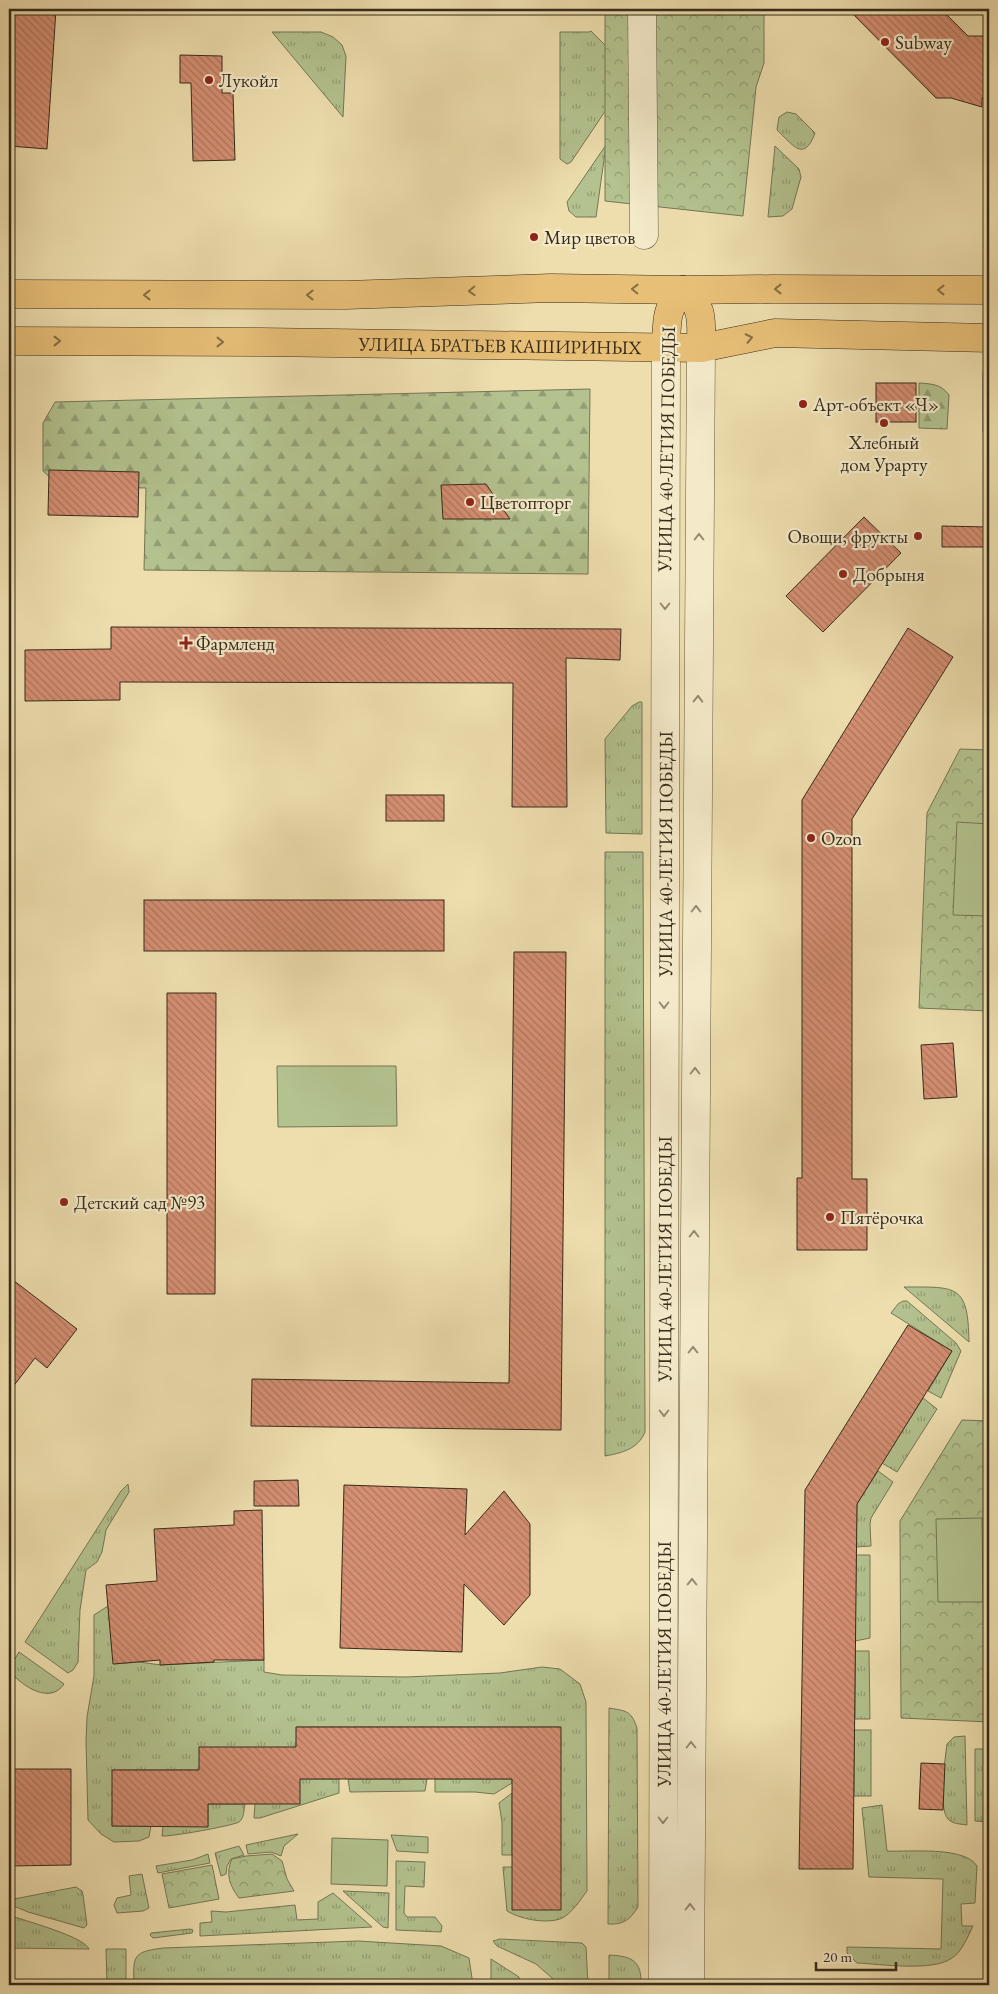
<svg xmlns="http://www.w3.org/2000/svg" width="998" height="1994" font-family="'EB Garamond',serif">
<defs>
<pattern id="grass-tufts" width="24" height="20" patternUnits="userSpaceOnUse" patternTransform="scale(1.25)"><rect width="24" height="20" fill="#b3c28f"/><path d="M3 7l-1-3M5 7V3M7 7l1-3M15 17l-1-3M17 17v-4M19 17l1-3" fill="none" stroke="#929e74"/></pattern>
<pattern id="forest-firs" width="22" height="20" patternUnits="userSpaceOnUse" patternTransform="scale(1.25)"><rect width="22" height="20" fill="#b3c28f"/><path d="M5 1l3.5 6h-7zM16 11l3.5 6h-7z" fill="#929e74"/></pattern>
<pattern id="park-crowns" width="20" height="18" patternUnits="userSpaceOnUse" patternTransform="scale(1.25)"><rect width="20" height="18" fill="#b3c28f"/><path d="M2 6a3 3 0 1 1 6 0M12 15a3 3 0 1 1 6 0" fill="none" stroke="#929e74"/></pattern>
<pattern id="building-back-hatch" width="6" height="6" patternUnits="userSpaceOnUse" patternTransform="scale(1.25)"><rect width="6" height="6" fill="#d58f73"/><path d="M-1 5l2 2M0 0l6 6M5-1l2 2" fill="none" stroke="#ae755e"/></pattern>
</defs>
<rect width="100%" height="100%" fill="#eedeae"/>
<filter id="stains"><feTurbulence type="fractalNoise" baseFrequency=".004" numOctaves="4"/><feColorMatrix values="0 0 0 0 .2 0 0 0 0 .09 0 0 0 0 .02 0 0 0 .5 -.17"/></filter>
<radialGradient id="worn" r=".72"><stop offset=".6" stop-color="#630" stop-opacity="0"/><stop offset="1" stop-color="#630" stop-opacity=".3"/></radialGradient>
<g fill="url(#grass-tufts)" stroke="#757654">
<polygon points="591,31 606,46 606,110 571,162 567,164 560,159 560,32 589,32"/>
<polygon points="272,32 321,32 333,37 342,45 346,56 343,117"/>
<path d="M787,112L796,114L815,133C804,163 793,145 777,130L779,117Z"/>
<polygon points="606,145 596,217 576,217 569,211 567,202"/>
<polygon points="775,146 799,169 801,177 792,209 783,216 768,217"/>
<polygon points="639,702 642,702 642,834 606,833 605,739 632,706"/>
<path d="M605,852H643L645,1432C638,1449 622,1453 605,1456Z"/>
<path d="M904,1287C957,1287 968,1284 969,1342Z"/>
<polygon points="903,1301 907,1301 956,1343 961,1351 941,1398 928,1391 952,1351 891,1313 898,1304"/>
<polygon points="923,1398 937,1409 897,1472 882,1463"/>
<polygon points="878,1471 893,1482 871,1518 870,1524 871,1546 856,1547 857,1504"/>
<polygon points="128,1484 129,1492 106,1530 102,1552 97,1562 86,1570 80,1610 78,1662 73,1670 68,1673 25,1642 121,1491"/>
<polygon points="856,1555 870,1555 870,1638 855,1641"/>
<path d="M108,1606L114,1664L139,1662L161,1665L264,1660V1672L282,1675L406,1677L500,1673L542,1667L560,1669L580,1684L586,1702L587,1891C581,1899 571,1915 560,1919C545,1924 520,1919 507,1911L503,1867H512L560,1727H297L296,1747L199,1770H113L112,1826H151L149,1837L139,1841L114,1842L101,1834L88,1820L86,1741L87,1717L94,1676V1615Z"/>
<polygon points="855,1651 869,1651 870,1719 855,1719"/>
<path d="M19,1652L64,1684C50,1705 23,1686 11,1673L10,1667Z"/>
<path d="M609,1708C626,1711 631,1710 637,1728L638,1907C630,1920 623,1925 608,1924Z"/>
<rect x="854" y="1730" width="17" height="66"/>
<path d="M965,1736L967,1825C961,1824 952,1824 948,1819C938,1808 945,1760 947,1744L954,1737Z"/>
<polygon points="975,1749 989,1749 989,1822 975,1821"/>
<polygon points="300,1779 339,1779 339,1793 260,1818 254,1818 255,1804"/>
<polygon points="348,1779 427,1779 425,1791 350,1792"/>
<polygon points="435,1779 512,1779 512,1783 494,1794 475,1792 435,1792"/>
<polygon points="512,1793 512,1855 502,1855 502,1822 499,1803"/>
<path d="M208,1804H245C244,1809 244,1819 239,1822C232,1826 169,1837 162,1836L163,1826H208Z"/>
<path d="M882,1805L887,1851C909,1852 965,1846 977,1866L975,1903L961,1904L962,1926H973C968,1936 962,1952 952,1958C933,1972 881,1964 857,1963L847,1953V1947L941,1949L943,1879L869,1877L862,1808Z"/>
<polygon points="298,1834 284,1846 281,1856 271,1852 248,1854 246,1845"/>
<polygon points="391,1835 428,1837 428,1853 397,1851"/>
<polygon points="239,1846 244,1855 231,1859 227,1866 226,1874 221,1876 215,1853"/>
<polygon points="208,1854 210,1863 158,1873 156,1866 192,1860"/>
<polygon points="396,1861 425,1862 424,1887 405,1886 404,1913 407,1917 435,1917 442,1926 441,1932 396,1930"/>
<polygon points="142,1874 149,1908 143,1911 117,1913 114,1905 117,1898 131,1895 129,1876"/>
<polygon points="76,1887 82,1891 83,1895 87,1925 84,1928 28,1912 9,1904 9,1900"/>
<polygon points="343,1891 389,1893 388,1928 383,1927"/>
<polygon points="333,1893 372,1927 200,1936 200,1923 212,1922 211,1911 226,1912 295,1905 297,1920 318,1919 318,1902"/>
<path d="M9,1915C25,1921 83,1936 89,1949L9,1948Z"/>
<polygon points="190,1929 193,1930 192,1933 153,1938 150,1935 151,1933"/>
<polygon points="500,1939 582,1943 586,1947 588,1985 560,1985 536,1964 497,1946 493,1941"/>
<path d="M358,1941L441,1946L469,1958L473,1985H134C133,1955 133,1952 163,1948Z"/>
<polygon points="106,1949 126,1949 126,1985 107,1985"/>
<path d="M609,1955C632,1956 642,1961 641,1985H609Z"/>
<polygon points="491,1959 519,1977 519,1985 491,1985"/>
</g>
<g fill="url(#forest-firs)" stroke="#757654">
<rect x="983" y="373" width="6" height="59"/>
<path d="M919,383C932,384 941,384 949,395L947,429L919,428Z"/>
<polygon points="590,389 588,574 144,570 146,488 59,486 43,471 43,423 55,402"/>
</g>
<g fill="url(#park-crowns)" stroke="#757654">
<polygon points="605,9 764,9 764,63 756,87 743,216 605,201"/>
<polygon points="960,749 989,750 989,1011 919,1008 927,813"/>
<polygon points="962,1420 989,1421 989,1722 901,1718 900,1521"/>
<path d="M272,1854L282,1861L287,1879L294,1891L239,1898C230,1886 225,1874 232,1859L246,1856Z"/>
<polygon points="212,1865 219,1899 169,1908 162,1874"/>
</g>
<g fill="#b3c28f" stroke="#757654">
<polygon points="957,822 989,824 988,916 953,915"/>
<polygon points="277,1066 396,1066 397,1126 278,1127"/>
<polygon points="982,1518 983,1602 938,1602 936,1519"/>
<polygon points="332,1838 388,1840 387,1886 331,1884"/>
</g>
<g fill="url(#building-back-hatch)" stroke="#372b1a">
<polygon points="9,9 56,9 47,149 9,146"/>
<polygon points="848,9 941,9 968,36 989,36 989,98 982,98 982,107 951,98 936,98"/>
<polygon points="180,55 222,56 222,93 233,93 235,160 193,161 191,83 180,83"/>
<rect x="876" y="383" width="40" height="39"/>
<polygon points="49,470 139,472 138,517 48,515"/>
<polygon points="486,484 510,519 443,519 441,485"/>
<polygon points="864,517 901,553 823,632 786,596"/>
<polygon points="942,526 989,527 989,547 942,547"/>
<polygon points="111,627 621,629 620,660 566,658 567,807 512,807 513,683 120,682 120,700 25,701 25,650 111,649"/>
<polygon points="908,628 953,657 852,819 852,1179 867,1179 867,1250 797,1250 797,1178 802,1178 802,800"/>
<rect x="386" y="795" width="58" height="26"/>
<rect x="144" y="900" width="300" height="51"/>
<polygon points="514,952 566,952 561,1430 251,1426 252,1379 509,1383"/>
<polygon points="167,993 216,993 215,1294 167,1294"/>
<polygon points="953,1043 957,1097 924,1099 921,1045"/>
<polygon points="9,1277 77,1329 47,1368 35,1358 9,1392"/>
<polygon points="908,1325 952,1351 857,1504 853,1869 799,1869 805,1490"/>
<polygon points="298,1480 299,1506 254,1506 254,1481"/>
<polygon points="344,1485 467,1489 465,1535 504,1491 530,1524 530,1595 504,1625 464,1584 462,1652 340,1648"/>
<polygon points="262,1510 264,1660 214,1660 214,1662 160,1665 160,1660 113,1664 106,1585 157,1581 154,1529 234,1525 234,1511"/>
<polygon points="296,1727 561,1727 561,1910 512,1910 512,1779 300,1779 300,1804 208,1804 208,1827 112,1826 112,1770 199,1770 199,1747 296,1747"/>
<polygon points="921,1763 945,1764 943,1810 919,1809"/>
<polygon points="9,1769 71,1769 71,1865 9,1866"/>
</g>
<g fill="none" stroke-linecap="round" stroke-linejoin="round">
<defs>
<g id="minor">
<polyline points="642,9 644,235"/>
<path id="s1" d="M663,1985L666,347"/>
<polyline points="690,1985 701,348"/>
</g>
<g id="major">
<path d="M683,290C705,306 701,324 701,348"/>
<polyline points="9,294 346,295 551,288 683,290 774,289 989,290"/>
<path id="s2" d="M9,341L261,342L701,348L775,333L989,338"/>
<path d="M666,347C667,324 665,307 683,290"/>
</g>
</defs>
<use href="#minor" stroke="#65583f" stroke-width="29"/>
<use href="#major" stroke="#372b1a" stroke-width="29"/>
<use href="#minor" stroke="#f4eaca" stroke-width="28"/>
<use href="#major" stroke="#e7bf77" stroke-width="28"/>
</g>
<defs><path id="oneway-chevron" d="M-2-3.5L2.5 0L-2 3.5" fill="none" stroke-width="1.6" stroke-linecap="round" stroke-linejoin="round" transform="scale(1.25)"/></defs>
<g stroke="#866e44">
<use href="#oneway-chevron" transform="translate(635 289) rotate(-179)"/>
<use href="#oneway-chevron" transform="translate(778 289) rotate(180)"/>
<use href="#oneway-chevron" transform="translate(941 290) rotate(-180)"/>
<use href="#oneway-chevron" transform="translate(472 291) rotate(178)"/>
<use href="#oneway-chevron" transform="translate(147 295) rotate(-180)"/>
<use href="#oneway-chevron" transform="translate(310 295) rotate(180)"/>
<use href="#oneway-chevron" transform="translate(749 338) rotate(-12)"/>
<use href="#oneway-chevron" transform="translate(57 341)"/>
<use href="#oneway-chevron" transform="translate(220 342)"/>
</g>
<g stroke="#968a72">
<use href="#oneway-chevron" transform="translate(699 537) rotate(-90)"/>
<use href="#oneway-chevron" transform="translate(665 606) rotate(90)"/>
<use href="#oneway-chevron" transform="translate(698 699) rotate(-89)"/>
<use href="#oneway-chevron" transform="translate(696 909) rotate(-90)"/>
<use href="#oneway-chevron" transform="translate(664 1005) rotate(90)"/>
<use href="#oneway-chevron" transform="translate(695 1071) rotate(-90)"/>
<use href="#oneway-chevron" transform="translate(694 1234) rotate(-90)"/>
<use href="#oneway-chevron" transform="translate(693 1350) rotate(-90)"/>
<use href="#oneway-chevron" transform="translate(664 1413) rotate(90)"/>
<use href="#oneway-chevron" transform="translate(692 1582) rotate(-90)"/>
<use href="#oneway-chevron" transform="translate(691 1745) rotate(-90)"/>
<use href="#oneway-chevron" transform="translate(663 1820) rotate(90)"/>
<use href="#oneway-chevron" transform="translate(690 1907) rotate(-90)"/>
</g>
<g fill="#8f2418" stroke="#f4eaca" stroke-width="2">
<circle cx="885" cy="42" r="5"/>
<circle cx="209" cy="80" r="5"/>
<circle cx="534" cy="237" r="5"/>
<circle cx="803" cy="404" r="5"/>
<circle cx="884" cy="423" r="5"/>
<circle cx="470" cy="502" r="5"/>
<circle cx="918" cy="536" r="5"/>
<circle cx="843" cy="574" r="5"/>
<path d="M183.5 635.5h5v5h5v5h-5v5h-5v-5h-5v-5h5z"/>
<circle cx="811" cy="838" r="5"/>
<circle cx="64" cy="1202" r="5"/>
<circle cx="830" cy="1217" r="5"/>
</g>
<g text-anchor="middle" stroke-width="4.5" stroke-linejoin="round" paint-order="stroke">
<g font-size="19" fill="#372b1a" stroke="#f4eaca" text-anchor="start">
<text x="895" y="49">Subway</text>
<text x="219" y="87">Лукойл</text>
<text x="544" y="244">Мир цветов</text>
<text x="813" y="411">Арт-объект «Ч»</text>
<text x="884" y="449" text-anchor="middle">Хлебный<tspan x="884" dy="22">дом Урарту</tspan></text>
<text x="480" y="509">Цветопторг</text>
<text x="908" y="543" text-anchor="end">Овощи, фрукты</text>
<text x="853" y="581">Добрыня</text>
<text x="196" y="650">Фармленд</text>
<text x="821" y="845">Ozon</text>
<text x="74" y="1209">Детский сад №93</text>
<text x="840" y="1224">Пятёрочка</text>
</g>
<g font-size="19" fill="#372b1a" stroke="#f4eaca">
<text dy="7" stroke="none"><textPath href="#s2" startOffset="491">УЛИЦА БРАТЬЕВ КАШИРИНЫХ</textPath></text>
<text transform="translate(666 449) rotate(-89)" y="7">УЛИЦА 40-ЛЕТИЯ ПОБЕДЫ</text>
<text dy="7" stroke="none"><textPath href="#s1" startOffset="1131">УЛИЦА 40-ЛЕТИЯ ПОБЕДЫ</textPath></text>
<text dy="7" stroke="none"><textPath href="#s1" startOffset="726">УЛИЦА 40-ЛЕТИЯ ПОБЕДЫ</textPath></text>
<text dy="7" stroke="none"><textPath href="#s1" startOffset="321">УЛИЦА 40-ЛЕТИЯ ПОБЕДЫ</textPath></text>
</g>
</g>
<rect width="998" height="1994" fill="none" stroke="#eedeae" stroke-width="30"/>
<rect x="10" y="10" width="978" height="1974" fill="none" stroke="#372b1a" stroke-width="2.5"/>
<rect x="15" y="15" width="968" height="1964" fill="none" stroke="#372b1a"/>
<path d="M816 1962v8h80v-8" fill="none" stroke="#372b1a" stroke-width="2.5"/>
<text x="823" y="1962" font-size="15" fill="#372b1a" stroke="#f4eaca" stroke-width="4" paint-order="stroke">20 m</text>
<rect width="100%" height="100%" filter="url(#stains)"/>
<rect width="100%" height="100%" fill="url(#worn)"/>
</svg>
